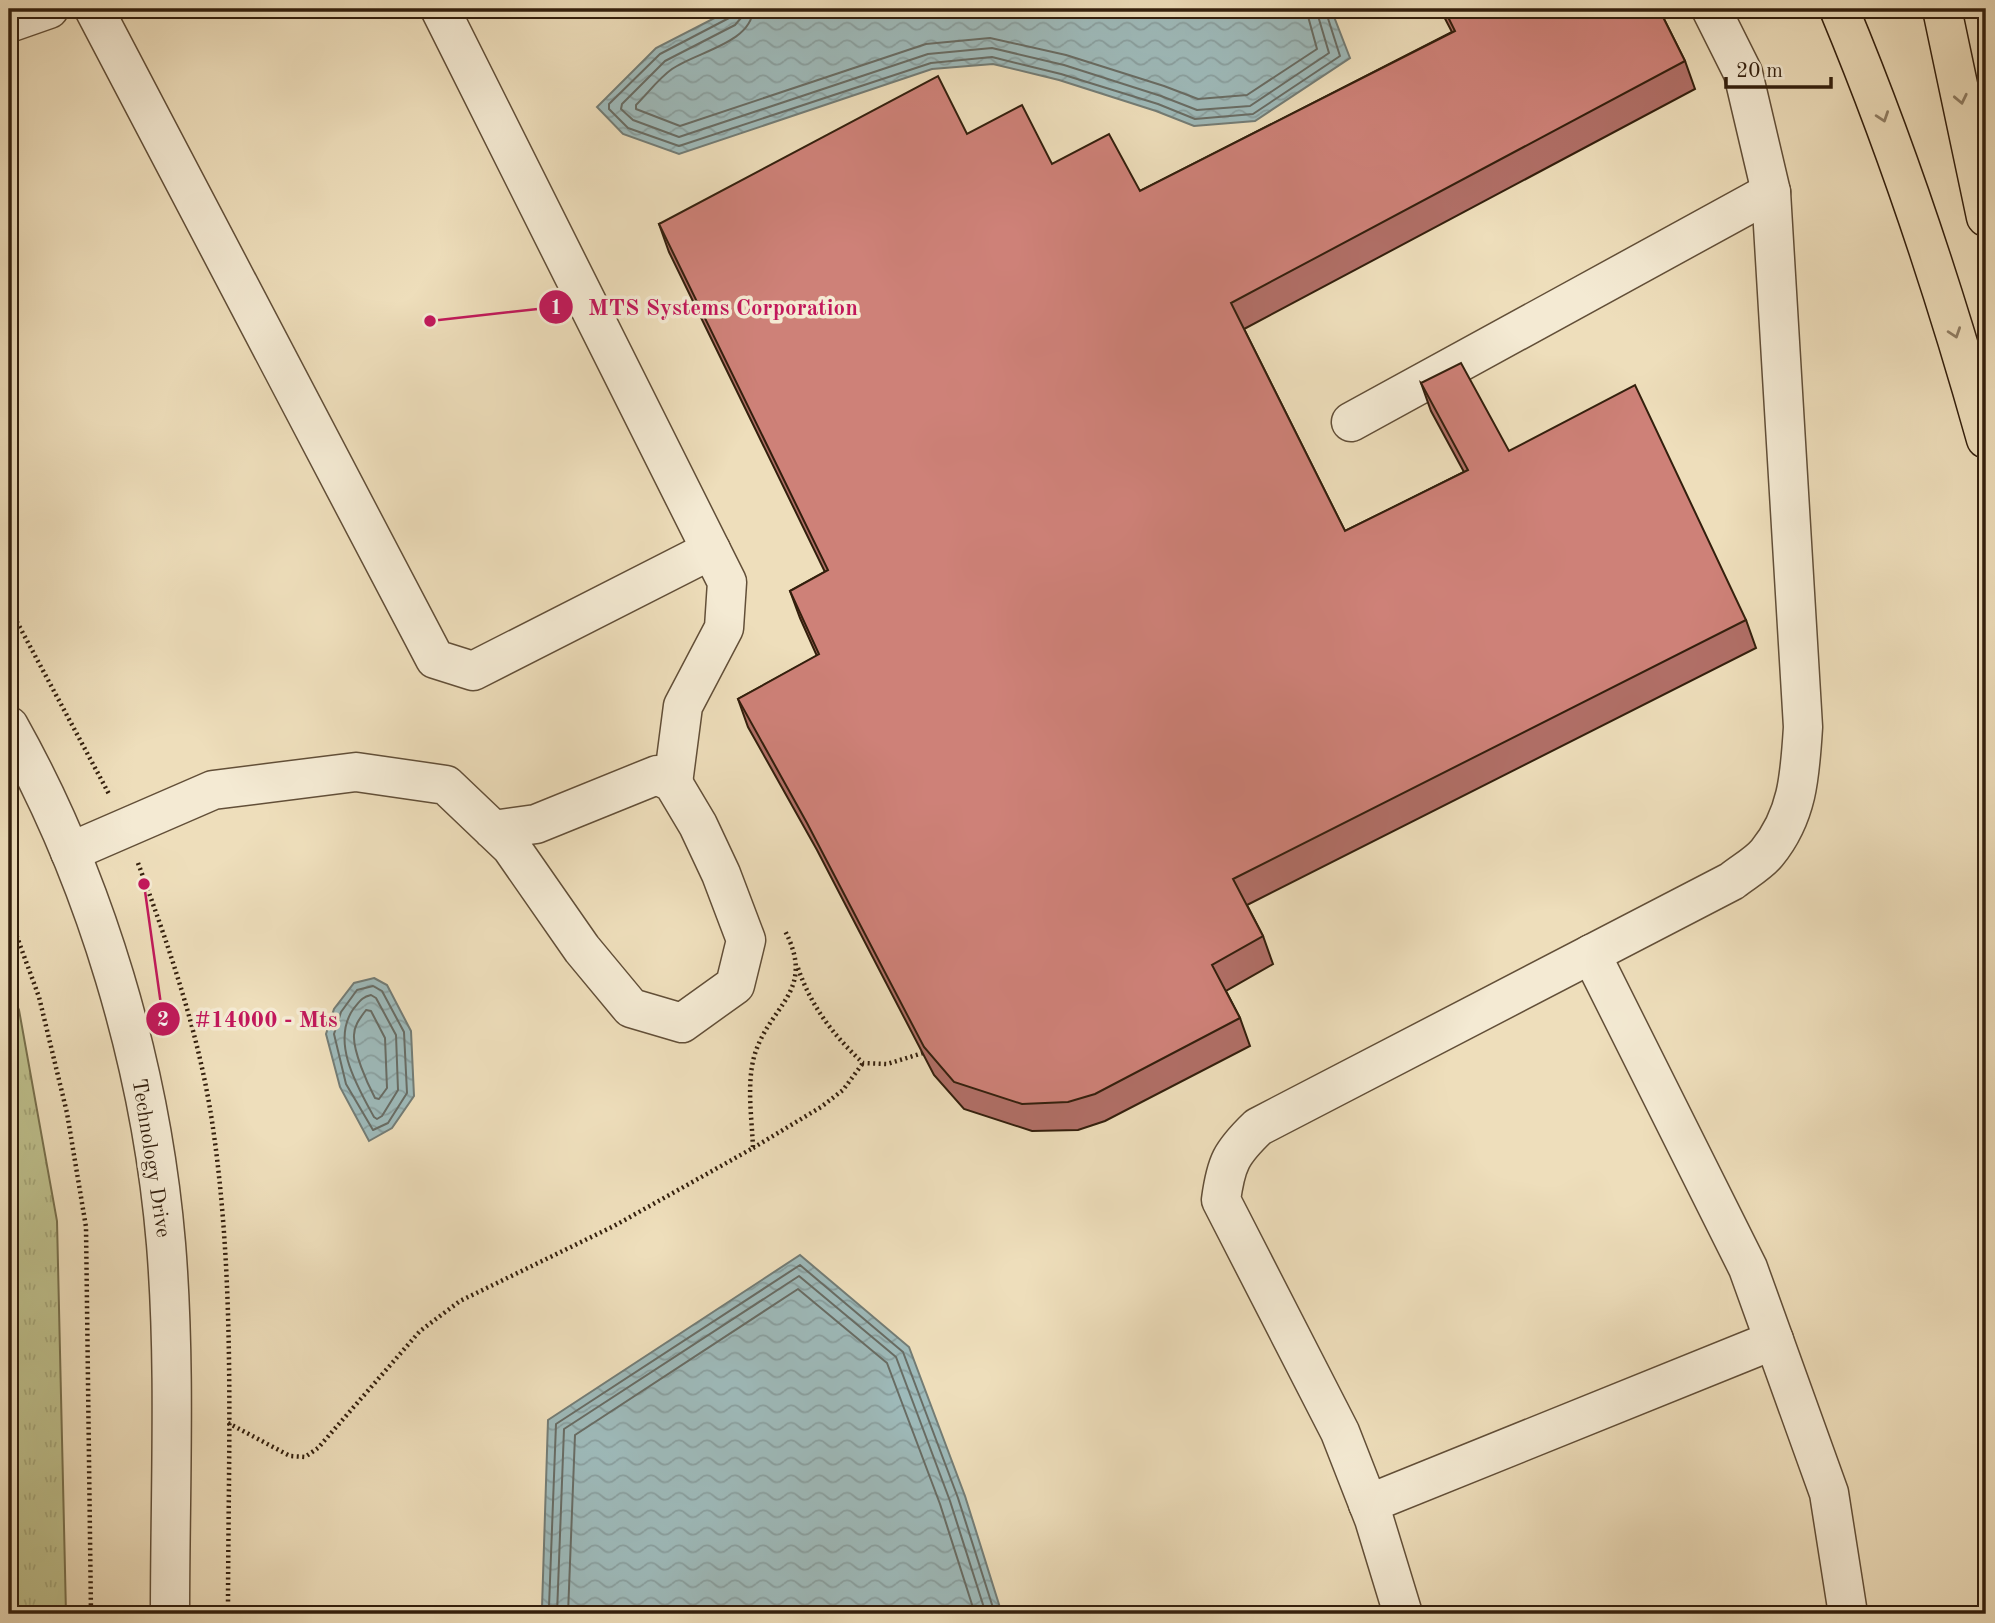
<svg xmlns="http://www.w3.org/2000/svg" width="1995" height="1623" font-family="'Old Standard TT',serif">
<defs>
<pattern id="grass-tufts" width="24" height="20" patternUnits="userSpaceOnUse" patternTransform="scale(1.75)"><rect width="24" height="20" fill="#bec08d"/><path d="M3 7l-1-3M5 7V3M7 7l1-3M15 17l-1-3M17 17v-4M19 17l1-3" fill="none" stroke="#a4a578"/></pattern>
<pattern id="water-waves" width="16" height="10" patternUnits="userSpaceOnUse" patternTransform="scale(1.75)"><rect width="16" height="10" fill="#9ebaba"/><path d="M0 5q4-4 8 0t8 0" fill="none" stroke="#899f9f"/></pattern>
</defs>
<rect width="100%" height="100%" fill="#eedebb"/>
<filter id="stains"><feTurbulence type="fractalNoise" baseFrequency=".00286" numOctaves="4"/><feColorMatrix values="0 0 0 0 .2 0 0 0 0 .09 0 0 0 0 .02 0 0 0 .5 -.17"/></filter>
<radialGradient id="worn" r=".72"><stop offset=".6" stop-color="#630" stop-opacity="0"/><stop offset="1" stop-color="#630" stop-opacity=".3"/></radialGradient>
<polygon fill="url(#grass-tufts)" stroke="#78704d" stroke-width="2" points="9,987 19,1010 57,1221 66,1614 9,1614"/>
<g fill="url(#water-waves)" stroke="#737c75" stroke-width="2">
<polygon points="732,9 1331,9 1350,58 1255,121 1194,126 1156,111 1059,80 993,64 932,69 679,154 623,134 597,107 656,48"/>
<polygon points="374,978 387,985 411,1031 414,1096 392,1128 369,1141 340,1087 326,1034 334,1009 354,983"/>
<polygon points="800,1255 909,1347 965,1496 1002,1614 538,1614 542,1608 548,1420"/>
</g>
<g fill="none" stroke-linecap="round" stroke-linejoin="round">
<g stroke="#686c64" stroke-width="2">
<polyline points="733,9 729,18 660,54 609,104 609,109 628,128 679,146 931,63 992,57 1061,74 1158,104 1195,119 1253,114 1340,56 1325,9"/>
<polyline points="742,9 741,18 735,25 665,61 622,104 621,109 633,120 679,137 928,54 992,48 1064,65 1161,96 1197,110 1250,106 1329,53 1316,9"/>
<path d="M753,9C752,43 696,52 672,69C659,78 648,93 636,105V109L680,126L926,44L990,38L1066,55L1164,86L1198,99L1247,95L1317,49L1306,9"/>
<polygon points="373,986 382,991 404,1032 407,1093 388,1123 373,1130 346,1084 334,1034 341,1012 357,990"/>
<path d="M371,995L376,998L396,1035L398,1090L382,1116L377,1119L374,1117C357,1086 330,1041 354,1008C360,1001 362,997 371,995Z"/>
<path d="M366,1010L371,1011L385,1038L387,1088L379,1099L375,1098C367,1083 353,1051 354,1035C354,1025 361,1017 366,1010Z"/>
<polyline points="546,1614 549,1607 556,1424 800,1265 903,1352 958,1498 995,1614"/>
<polyline points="557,1614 564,1429 799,1276 896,1357 950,1501 986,1614"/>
<polyline points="568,1614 575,1435 798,1289 887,1363 940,1504 975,1614"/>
</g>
<defs>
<g id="minor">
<polyline points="94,9 435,659 473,671 711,550"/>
<polyline points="440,9 727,582 724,628 683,706 673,783"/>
<polyline points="9,23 49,9"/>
<polyline points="1351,422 1771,192"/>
<path d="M9,726C96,881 151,1067 166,1244C176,1367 170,1491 170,1614"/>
<polyline points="70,852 213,790 356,772 446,785 511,847 582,949 631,1008 682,1023 735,985 746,940 721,874 698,825 673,783 657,775 536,824 493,830"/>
<polyline points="1591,954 1748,1268 1829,1493 1848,1614"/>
<polyline points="1368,1504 1774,1340"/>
<path d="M1403,1614L1374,1519L1340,1432L1221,1200C1226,1163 1231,1153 1258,1127L1732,881C1743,872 1758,864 1767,853C1798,815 1800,775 1803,727L1771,192L1743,73L1711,9"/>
</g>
<g id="highway">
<path d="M1839,9C1897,148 1945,293 1986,439"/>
<polyline points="1942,9 1986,217"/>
</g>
</defs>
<use href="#minor" stroke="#624f38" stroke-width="41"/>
<use href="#highway" stroke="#331f0d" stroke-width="41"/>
<g stroke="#331f0d" stroke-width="4.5" stroke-dasharray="2 3.5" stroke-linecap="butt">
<polyline points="9,607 109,794"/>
<path d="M138,863C170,949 200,1037 213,1128C236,1288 228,1453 228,1614"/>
<polyline points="9,915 39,997 67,1113 86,1227 91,1614"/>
<path d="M798,968C811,1006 833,1035 863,1063L887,1064L923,1053"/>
<polyline points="753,1148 821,1107 843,1090 863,1063"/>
<path d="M228,1423L290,1456L305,1457L318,1448L420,1331L460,1301L614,1226L753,1148C752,1120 747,1089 753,1061C766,1005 819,994 784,929"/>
</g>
<use href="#minor" stroke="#f4ead3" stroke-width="38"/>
<use href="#highway" stroke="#eedebb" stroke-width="38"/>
</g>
<polygon fill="#b16f67" stroke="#331f0d" stroke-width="2" points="1440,9 1659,9 1685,61 1695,89 1244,329 1345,531 1464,472 1431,411 1421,383 1509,451 1746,620 1756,648 1247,905 1263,936 1273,964 1226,991 1240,1018 1250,1046 1105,1121 1078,1130 1032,1131 964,1109 934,1075 817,850 748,727 738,699 817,656 800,618 790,591 825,572 669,252 659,224 967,134 1052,164 1140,191 1452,32"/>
<polygon fill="#ce8178" stroke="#331f0d" stroke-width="2" points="1444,9 1659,9 1685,61 1231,303 1345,531 1468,470 1421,383 1461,363 1509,451 1635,385 1746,620 1233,879 1263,936 1212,965 1240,1018 1095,1094 1068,1102 1022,1104 954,1082 924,1047 807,823 738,699 819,654 790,591 828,570 659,224 938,76 967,134 1022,105 1052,164 1109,134 1140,191 1455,31"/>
<defs><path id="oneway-chevron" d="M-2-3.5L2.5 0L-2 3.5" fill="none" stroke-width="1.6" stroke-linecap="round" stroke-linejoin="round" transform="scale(1.75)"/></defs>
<g stroke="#907e64">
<use href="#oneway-chevron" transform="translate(1961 99) rotate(78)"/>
<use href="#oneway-chevron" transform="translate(1883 117) rotate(71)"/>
<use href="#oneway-chevron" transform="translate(1955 333) rotate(71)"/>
</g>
<g text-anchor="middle" stroke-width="7" stroke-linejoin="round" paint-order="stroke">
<g font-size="21" fill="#331f0d" stroke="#f4ead3">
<text transform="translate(152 1158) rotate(81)" y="7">Technology Drive</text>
</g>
</g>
<path fill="none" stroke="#c2185b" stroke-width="2.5" d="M430 321L556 307M144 884L163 1019"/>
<g fill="#c2185b" stroke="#f4ead3" stroke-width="2.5">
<circle cx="430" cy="321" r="7"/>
<circle cx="144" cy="884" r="7"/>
<circle cx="556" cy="307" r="18"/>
<circle cx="163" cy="1019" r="18"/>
</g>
<g font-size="21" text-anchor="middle" font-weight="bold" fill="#fff">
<text x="556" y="314">1</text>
<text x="163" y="1026">2</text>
</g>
<g font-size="23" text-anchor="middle" font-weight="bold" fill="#c2185b" stroke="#f4ead3" stroke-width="7" stroke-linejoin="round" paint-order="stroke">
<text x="723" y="315">MTS Systems Corporation</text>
<text x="266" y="1027">#14000 - Mts</text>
</g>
<rect width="1995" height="1623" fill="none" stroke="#eedebb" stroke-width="35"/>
<rect x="10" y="10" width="1974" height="1602" fill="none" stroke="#331f0d" stroke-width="3.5"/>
<rect x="18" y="18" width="1960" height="1588" fill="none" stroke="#331f0d" stroke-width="2"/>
<path d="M1726 77v10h105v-10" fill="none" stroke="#331f0d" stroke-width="3.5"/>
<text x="1736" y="77" font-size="21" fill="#331f0d" stroke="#f4ead3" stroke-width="5" paint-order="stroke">20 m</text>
<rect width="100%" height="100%" filter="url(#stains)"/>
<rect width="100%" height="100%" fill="url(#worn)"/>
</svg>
